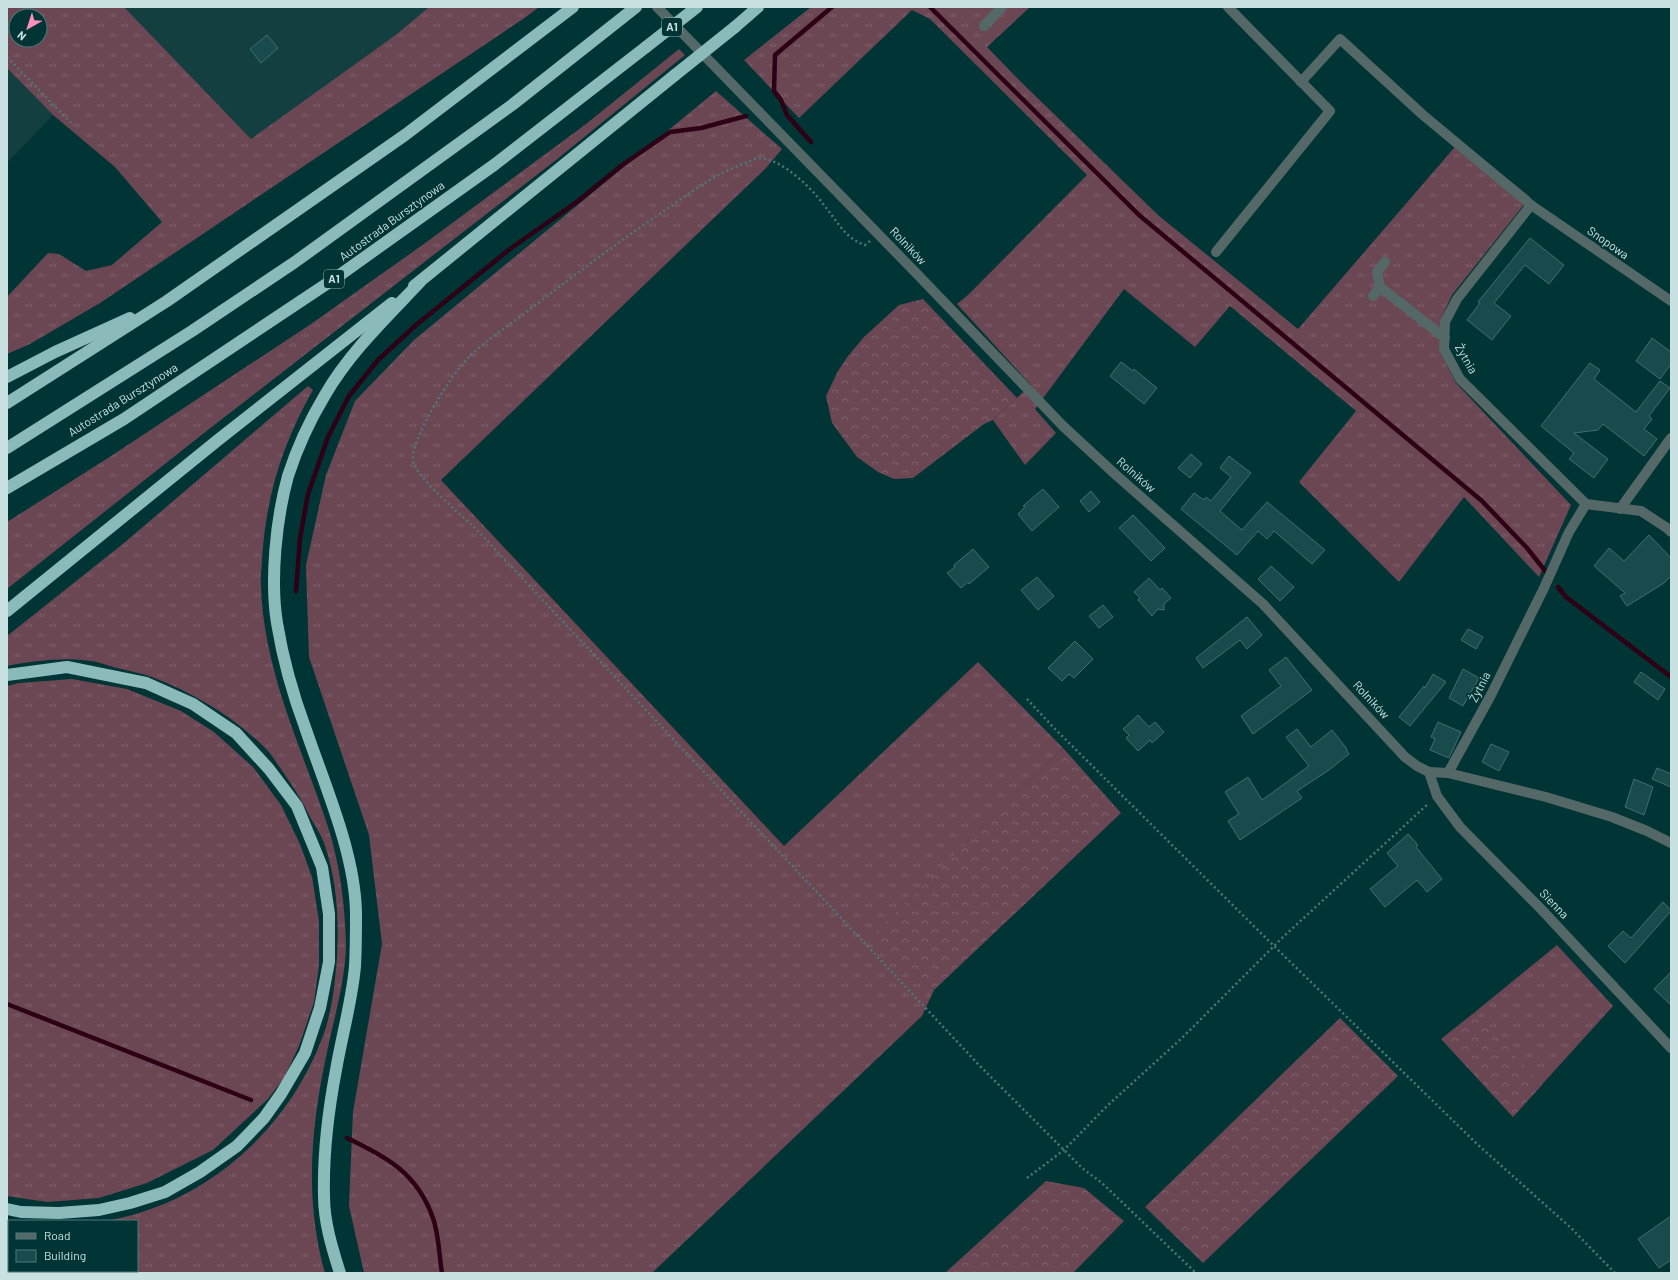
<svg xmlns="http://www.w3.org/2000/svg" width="1678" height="1280" font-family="Barlow,sans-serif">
<defs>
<pattern id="grass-tufts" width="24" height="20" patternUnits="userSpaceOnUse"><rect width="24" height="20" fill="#6b4754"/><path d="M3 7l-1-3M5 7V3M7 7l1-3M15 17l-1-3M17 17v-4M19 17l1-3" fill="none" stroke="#7f616c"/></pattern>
<pattern id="forest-crowns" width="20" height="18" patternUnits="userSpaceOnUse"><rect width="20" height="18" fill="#6b4754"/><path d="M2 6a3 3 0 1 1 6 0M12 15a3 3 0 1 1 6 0" fill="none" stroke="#7f616c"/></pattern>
</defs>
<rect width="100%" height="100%" fill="#013435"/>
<g fill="#133f40">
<polygon points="124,7 429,7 397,34 251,139"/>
<polygon points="7,68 53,115 7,163"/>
</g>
<g fill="url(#grass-tufts)" fill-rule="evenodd">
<path d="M7,7H124L251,139L397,34L429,7H539L526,17L100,303L30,344L7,354V297L48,253L59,254L86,271L112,265L162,222L115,167L53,115L7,68ZM16,16H40V40H16Z"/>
<polygon points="811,7 1030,7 987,47 1020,81 1158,215 1298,329 1460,141 1530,197 1452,295 1441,319 1441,354 1456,383 1571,505 1539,577 1464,497 1399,582 1299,482 1356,411 1230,306 1195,347 1124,289 1035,409 1056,433 1025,465 993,420 1031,385 957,304 968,295 1087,175 930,19 912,10 799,118 744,60"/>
<polygon points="679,49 685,55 556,160 204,433 7,589 7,522 108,458 311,324 428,241 586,124"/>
<polygon points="716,91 782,149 766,168 441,480 784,846 978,662 1063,748 874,935 934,990 922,1016 652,1273 364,1273 349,1206 353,1112 382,944 369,835 309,657 306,565 326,475 355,401 414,340"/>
<path d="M308,386L313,390C282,444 266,497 262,559C262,568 260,577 261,586C262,624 271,662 282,698C296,742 314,784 328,827C340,864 345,906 346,944C346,977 334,1019 327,1052C311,1126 304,1199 325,1273H128L124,1271H137V1221H105C208,1204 294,1125 326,1027C333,1004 335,981 337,957C339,920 337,881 325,846C322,835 314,825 309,815C301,798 291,784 281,769C276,763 273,756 268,751C236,718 194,693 152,677C141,673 129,671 117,668C109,666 100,662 91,661C63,657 34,661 7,666V636L124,543Z"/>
<polygon points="72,679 127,689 181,711 214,732 253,767 281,805 300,844 312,877 319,921 319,966 314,1002 299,1046 284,1078 268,1099 213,1150 147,1183 99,1198 47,1202 7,1196 7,686 19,683"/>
<polygon points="1557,945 1613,1006 1537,1090 1475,1012"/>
<polygon points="28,1271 59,1271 63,1273 32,1273"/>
</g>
<g fill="url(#forest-crowns)">
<polygon points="923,299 1017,398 993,420 984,424 913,478 894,479 878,472 857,457 832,423 826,396 838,371 848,356 864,337 899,305"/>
<polygon points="1063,748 1121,813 934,990 873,935"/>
<polygon points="1475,1012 1542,1085 1513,1117 1441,1039"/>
<polygon points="1340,1018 1398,1076 1203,1263 1145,1207"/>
<polygon points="1046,1181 1084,1188 1124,1221 1073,1273 945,1273"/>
</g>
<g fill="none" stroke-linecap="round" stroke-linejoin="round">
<g stroke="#2e0015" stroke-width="4.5">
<polyline points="930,7 1139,215 1482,501 1527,548 1546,572"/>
<polyline points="811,142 787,115 781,100 774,91 775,55 832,7"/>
<polyline points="1558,587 1566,597 1671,677"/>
<polyline points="296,591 300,538 308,494 328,437 349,396 378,360 416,325 510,249 578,201 621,166 670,132 701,128 746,116"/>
<polyline points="7,1004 251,1100"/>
<path d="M347,1138C387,1157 417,1173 433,1218C439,1235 439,1255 442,1273"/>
</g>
</g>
<g fill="#1a4b4c" stroke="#426e6f">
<polygon points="267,35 278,48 261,63 250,49"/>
<polygon points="1530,238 1564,265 1549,284 1525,265 1494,303 1511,316 1492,340 1467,320 1480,303 1478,302"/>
<polygon points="1652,338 1671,352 1671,364 1660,379 1636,361"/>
<polygon points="1121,362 1133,371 1134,369 1157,388 1144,404 1110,376"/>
<polygon points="1590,363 1600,370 1594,379 1636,412 1660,381 1670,388 1649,416 1652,419 1644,429 1657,439 1644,456 1603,424 1598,430 1574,433 1608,459 1594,478 1569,459 1574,453 1541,426"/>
<polygon points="1191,454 1202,464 1190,478 1178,468"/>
<polygon points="1229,456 1251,473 1220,511 1242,530 1267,502 1325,550 1312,564 1274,531 1267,539 1258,531 1237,555 1181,509 1194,493 1204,500 1206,497 1211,501 1231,477 1220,468"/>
<polygon points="1043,489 1059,507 1032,531 1018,514 1025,507 1023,506"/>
<polygon points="1091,491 1100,502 1089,512 1080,501"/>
<polygon points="1133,515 1165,548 1151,561 1119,528"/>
<polygon points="1649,535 1671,558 1671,576 1664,583 1627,606 1620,596 1625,593 1594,566 1609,548 1624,561"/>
<polygon points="973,549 989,567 969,584 968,582 961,588 947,573 955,567 954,565"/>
<polygon points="1271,566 1294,587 1280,601 1258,579"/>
<polygon points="1037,577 1054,596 1038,610 1021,590"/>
<polygon points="1149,578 1160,590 1162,588 1171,598 1164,604 1164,610 1158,609 1152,616 1138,600 1140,598 1134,592"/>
<polygon points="1103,605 1113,617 1099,628 1089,616"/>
<polygon points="1247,617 1262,635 1247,649 1240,640 1203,668 1196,658"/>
<polygon points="1468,629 1483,637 1476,649 1461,640"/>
<polygon points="1075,641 1093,659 1074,678 1069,674 1062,681 1048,668"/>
<polygon points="1286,657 1312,690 1253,734 1241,716 1281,686 1269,670"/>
<polygon points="1463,669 1479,678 1463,706 1449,698"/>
<polygon points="1641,672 1665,689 1658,700 1634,682"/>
<polygon points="1433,674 1446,682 1410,726 1399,717 1424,686 1425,688"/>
<polygon points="1138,715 1149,727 1155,722 1164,732 1152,743 1150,740 1138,751 1126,738 1129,735 1123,729"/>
<polygon points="1438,722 1461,732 1449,758 1430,750 1435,739 1431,737"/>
<polygon points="1297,729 1311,747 1332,730 1347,749 1346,749 1349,754 1329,770 1297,791 1302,798 1240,840 1228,821 1239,814 1225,792 1248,777 1262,800 1309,766 1286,737"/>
<polygon points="1491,744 1509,752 1499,771 1482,762"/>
<polygon points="1657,768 1671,774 1671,787 1652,779"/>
<polygon points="1634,779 1653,787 1644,815 1625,807"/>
<polygon points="1408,834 1418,845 1416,847 1442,879 1427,892 1417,880 1385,907 1370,889 1398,866 1387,853"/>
<polygon points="1663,902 1671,910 1671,911 1625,963 1608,946 1623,931 1631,938"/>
<polygon points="1671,972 1671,1005 1654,989"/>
<polygon points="1671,1216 1671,1260 1659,1268 1638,1239"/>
</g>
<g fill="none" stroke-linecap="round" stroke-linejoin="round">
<g stroke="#4f7778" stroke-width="2.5" stroke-dasharray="2 3" stroke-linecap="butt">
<polyline points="7,57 71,123"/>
<path d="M870,241L865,245C844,238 837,220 823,204C811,187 782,160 761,158C757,158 752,160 748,162C719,172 695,189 671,206C622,239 576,274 529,310C511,324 486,340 470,356C453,372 410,439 413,461C415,477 465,518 478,531L979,1065L1082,1168L1102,1183L1196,1273"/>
<polyline points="1027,699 1054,728 1274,946 1477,1144 1571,1228 1615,1273"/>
<polyline points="1027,1178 1064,1150 1107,1106 1182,1038 1283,937 1428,804"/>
</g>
<g stroke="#556868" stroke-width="10">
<polyline points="657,7 918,275 1063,426 1116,475 1263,604 1405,757 1417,766 1429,772 1448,773 1546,797 1612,817 1647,831 1671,843"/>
<polyline points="984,26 1002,7"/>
<polyline points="1301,82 1340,39 1423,115 1531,205 1671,301"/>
<polyline points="1531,205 1457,299 1445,322 1444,349 1460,379 1586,504"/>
<polyline points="1216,252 1330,111 1228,7"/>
<polyline points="1385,262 1377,272 1380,287 1445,338"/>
<polyline points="1373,296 1380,287"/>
<polyline points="1620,509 1671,438"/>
<polyline points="1429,772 1437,796 1460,827 1541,909 1671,1048"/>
<polyline points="1448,773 1491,695 1544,588 1569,532 1586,504 1641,511 1667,528 1671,532"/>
</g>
<g stroke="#8bbabb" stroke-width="12">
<polyline points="735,27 758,7"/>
<polyline points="414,286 675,75"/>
<polyline points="7,377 55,352 130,318"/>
<polyline points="7,403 167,301 405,135 573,7"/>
<polyline points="7,448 192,331 295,262 512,105 636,7"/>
<polyline points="7,488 124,419 337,277 494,165 646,47"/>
<polyline points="7,611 218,440 392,303"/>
<polyline points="7,675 67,667 146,683 193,704 236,733 269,769 297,806 322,867 329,914 329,962 320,1008 305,1053 281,1094 264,1118 237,1146 200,1172 165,1192 130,1203 99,1210 59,1213 21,1212 7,1209"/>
<polyline points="7,1235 9,1236"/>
<polyline points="83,1271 87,1273"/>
<path d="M340,1273C332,1248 324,1222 324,1196C323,1153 328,1112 336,1070C342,1035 352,1001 355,966C356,949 356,930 356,913C355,853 325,786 306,730C293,695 283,660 277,623C270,580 276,519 288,476C297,448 310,420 325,395C350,352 387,317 420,282"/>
</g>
<g stroke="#8bbabb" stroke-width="12">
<polyline points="646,47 697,7"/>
<polyline points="675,75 735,27"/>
</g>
</g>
<g text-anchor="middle" stroke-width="3.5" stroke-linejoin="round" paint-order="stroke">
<g fill="#013435" stroke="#8eadad" stroke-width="1">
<rect x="662" y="18" width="20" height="18" rx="3"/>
<rect x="324" y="270" width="20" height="18" rx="3"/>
</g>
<g font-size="11" font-weight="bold" fill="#cae1e1">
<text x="672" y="31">A1</text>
<text x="334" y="283">A1</text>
</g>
<g font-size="12" fill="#cae1e1" stroke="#013435">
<text transform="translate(392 221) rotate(-36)" y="4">Autostrada Bursztynowa</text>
<text transform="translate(1608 243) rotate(35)" y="4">Snopowa</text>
<text transform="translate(908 246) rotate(46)" y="4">Rolników</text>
<text transform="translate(1466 359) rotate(60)" y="4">Żytnia</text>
<text transform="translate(123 400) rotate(-32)" y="4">Autostrada Bursztynowa</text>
<text transform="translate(1136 475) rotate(41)" y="4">Rolników</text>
<text transform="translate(1480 687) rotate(-63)" y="4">Żytnia</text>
<text transform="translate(1371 700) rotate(47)" y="4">Rolników</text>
<text transform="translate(1554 904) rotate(46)" y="4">Sienna</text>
</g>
</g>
<rect width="1678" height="1280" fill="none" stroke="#cae1e1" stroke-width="16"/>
<rect x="8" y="1220" width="130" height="52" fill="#013435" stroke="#51797a"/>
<rect x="16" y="1233" width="20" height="6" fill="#556868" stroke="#51797a"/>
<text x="44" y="1240" font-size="12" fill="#cae1e1">Road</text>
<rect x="16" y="1250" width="20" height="12" fill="#1a4b4c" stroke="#51797a"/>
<text x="44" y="1260" font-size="12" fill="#cae1e1">Building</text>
<g transform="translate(28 28) rotate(219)"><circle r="19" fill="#013435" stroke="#51797a"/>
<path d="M0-3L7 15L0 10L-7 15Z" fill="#ff8ebb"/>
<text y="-6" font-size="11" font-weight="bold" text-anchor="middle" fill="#cae1e1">N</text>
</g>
</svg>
